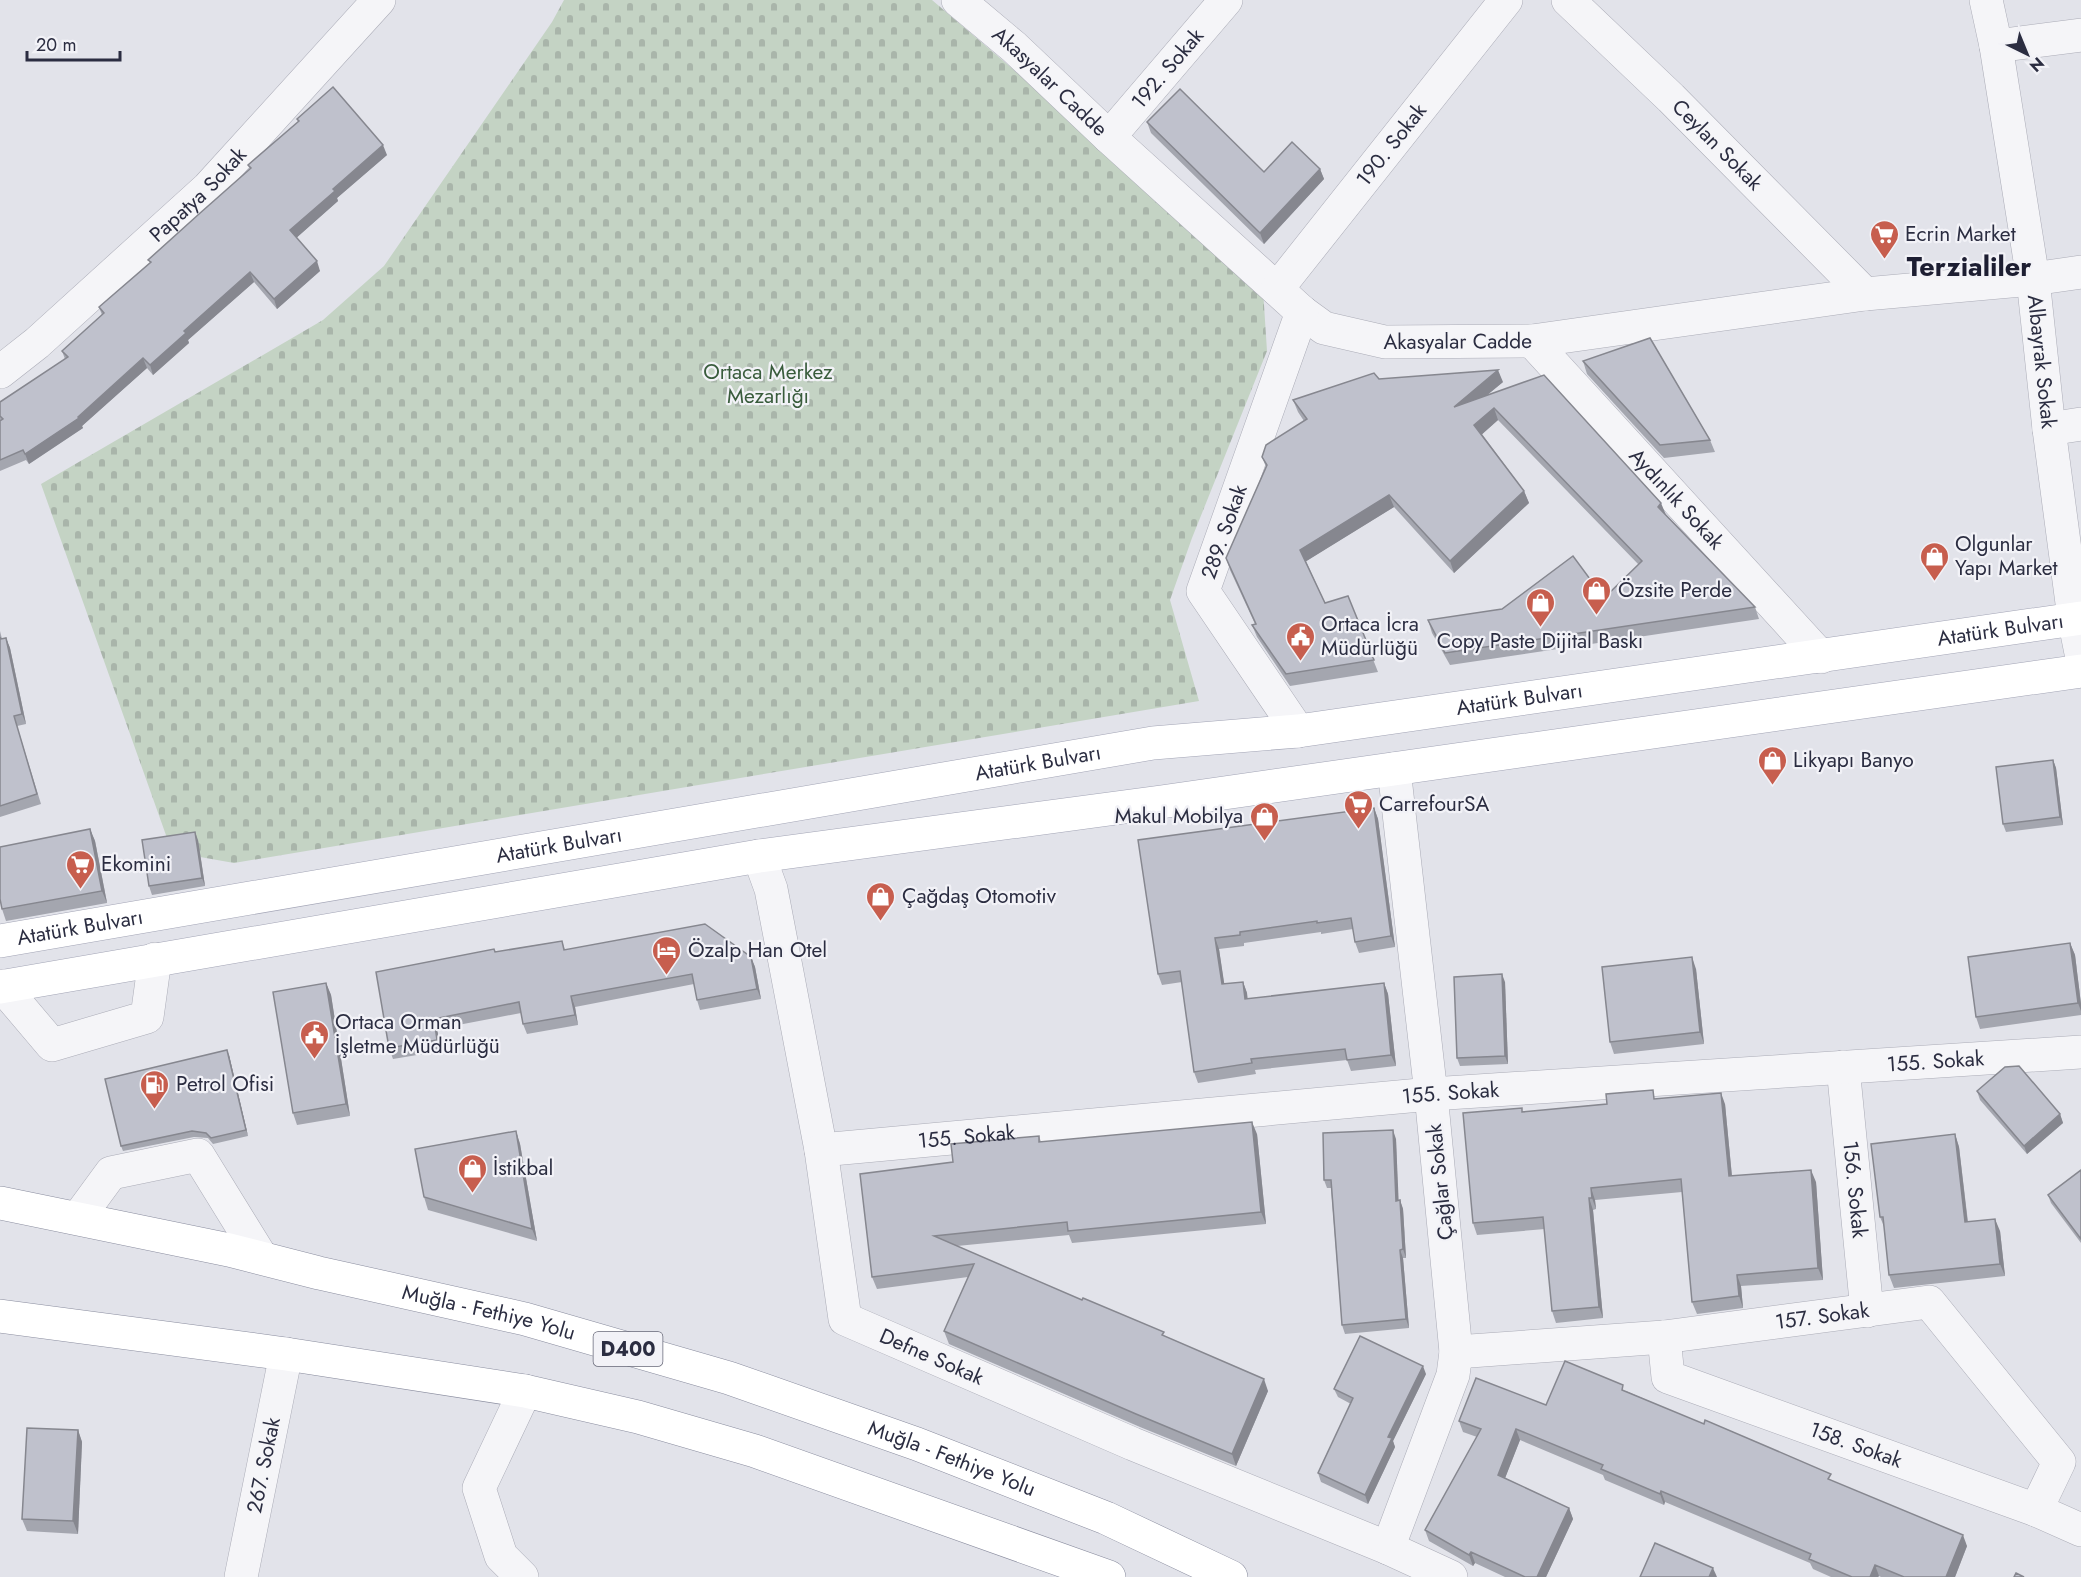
<svg xmlns="http://www.w3.org/2000/svg" width="2081" height="1577" font-family="Jost,sans-serif">
<defs>
<pattern id="cemetery-stones" width="16" height="16" patternUnits="userSpaceOnUse" patternTransform="scale(1.5)"><rect width="16" height="16" fill="#c4d3c4"/><path d="M2 7V4a2 2 0 0 1 4 0v3zM10 15v-3a2 2 0 0 1 4 0v3z" fill="#a9b5aa"/></pattern>
</defs>
<rect width="100%" height="100%" fill="#e2e3ea"/>
<polygon fill="url(#cemetery-stones)" points="564,0 932,0 1192,222 1262,274 1267,351 1192,538 1170,600 1199,701 234,863 172,852 41,484 323,320 384,266 552,22"/>
<g fill="none" stroke-linecap="round" stroke-linejoin="round">
<defs>
<g id="minor">
<path id="s1" d="M958,0L1014,47L1109,137L1302,312L1324,328L1385,342L1532,341L1865,294L2033,279L2081,272"/>
<path id="s2" d="M1568,0L1671,98L1865,294"/>
<path id="s3" d="M1986,0L1996,46L2033,279L2049,429L2074,618L2081,653"/>
<polyline points="1996,46 2081,35"/>
<path id="s4" d="M1109,137L1226,0"/>
<path id="s5" d="M1277,289L1506,0"/>
<path id="s6" d="M1532,341L1821,657"/>
<path id="s7" d="M0,372L37,343L208,188L379,0"/>
<polyline points="2049,429 2081,424"/>
<path id="s8" d="M1298,731L1203,591L1302,312"/>
<path id="s9" d="M759,856L771,889L821,1150L845,1319L1133,1444L1388,1548L1451,1577"/>
<polyline points="2,986 52,1045 147,1017 155,959"/>
<path id="s10" d="M1843,1067L1867,1311"/>
<path id="s11" d="M821,1150L1431,1094L2081,1052"/>
<polyline points="78,1218 111,1173 198,1155 261,1257"/>
<path id="s12" d="M1664,1337L1668,1377L2036,1510L2081,1530"/>
<path id="s13" d="M1456,1352L1664,1337L1929,1302L2059,1462L2036,1510"/>
<polyline points="1388,1548 1453,1375 1456,1352 1431,1094 1394,769"/>
<path id="s14" d="M241,1577L286,1354"/>
<polyline points="522,1577 501,1556 479,1488 525,1391"/>
</g>
<g id="major">
<path id="s15" d="M0,941L1153,743L1298,731L2081,618"/>
<polyline points="0,987 759,856 1161,802 2081,671"/>
</g>
<g id="highway">
<path id="s16" d="M0,1203L229,1250L319,1273L525,1319L729,1378L917,1444L1106,1518L1231,1577"/>
<polyline points="0,1316 286,1354 525,1391 638,1417 755,1451 1109,1577"/>
</g>
</defs>
<use href="#minor" stroke="#abacb7" stroke-width="34"/>
<use href="#major" stroke="#a2a4b5" stroke-width="34"/>
<use href="#highway" stroke="#8a8d9f" stroke-width="34"/>
<use href="#minor" stroke="#f5f5f8" stroke-width="33"/>
<use href="#major" stroke="#fff" stroke-width="33"/>
<use href="#highway" stroke="#fff" stroke-width="33"/>
</g>
<g fill="#a4a6af">
<polygon points="297,119 387,155 337,198 338,201 296,238 320,271 277,309 254,282 188,340 189,343 153,375 147,368 82,426 83,428 29,464 26,460 0,471 0,402 65,359 62,351 102,315 99,307 150,263 148,260 250,169 248,165 298,122"/>
<polygon points="1147,122 1264,172 1320,169 1324,179 1264,244 1151,133"/>
<polygon points="1583,361 1710,440 1715,452 1664,458 1587,374"/>
<polygon points="1379,379 1503,382 1486,396 1666,515 1755,607 1759,619 1450,665 1432,633 1428,620 1604,598 1639,565 1498,420 1482,434 1524,491 1529,503 1454,573 1394,507 1306,561 1325,603 1348,596 1378,672 1290,686 1257,637 1252,625 1255,624 1230,570 1226,558 1266,467 1262,457 1304,421 1298,412 1293,400"/>
<polygon points="0,631 2,639 6,638 10,648 26,724 17,726 41,804 0,817"/>
<polygon points="2053,760 2056,768 2063,825 2006,832 2003,824"/>
<polygon points="1374,808 1378,819 1395,947 1359,953 1355,942 1353,929 1321,934 1321,932 1244,943 1244,946 1219,949 1224,984 1243,982 1247,993 1247,999 1384,983 1388,994 1396,1066 1351,1071 1347,1060 1255,1070 1256,1074 1198,1083 1194,1072 1182,982 1162,985 1158,974"/>
<polygon points="90,829 95,841 107,903 6,921 2,909"/>
<polygon points="198,840 205,886 152,895 149,886"/>
<polygon points="562,941 565,950 751,957 755,967 761,999 700,1010 697,1000 694,984 575,1007 578,1025 527,1034 523,1024 521,1013 437,1029 441,1051 393,1059 389,1048 495,952"/>
<polygon points="2070,943 2075,955 2081,1004 2081,1015 1980,1029 1976,1017"/>
<polygon points="1696,969 1704,1044 1614,1054 1610,1042"/>
<polygon points="1505,982 1508,1064 1460,1066 1457,1058"/>
<polygon points="326,983 331,995 350,1116 297,1125 293,1113"/>
<polygon points="229,1055 248,1136 213,1144 208,1138 194,1137 123,1151 121,1146"/>
<polygon points="1977,1091 2060,1114 2063,1123 2027,1154 1980,1100"/>
<polygon points="1656,1099 1725,1104 1732,1176 1816,1182 1823,1280 1741,1286 1743,1308 1697,1314 1692,1302 1682,1192 1595,1200 1596,1209 1593,1210 1603,1318 1556,1323 1552,1311 1545,1229 1477,1235 1473,1223 1523,1112"/>
<polygon points="516,1131 520,1144 537,1241 428,1210 424,1197"/>
<polygon points="1257,1134 1266,1224 1072,1243 1069,1235 957,1246 1165,1336 1268,1391 1236,1466 1140,1427 949,1344 944,1331 968,1277 877,1289 872,1277 953,1162 1039,1136 1041,1142"/>
<polygon points="1955,1134 1959,1147 1968,1222 2000,1231 2005,1276 1894,1288 1889,1275 1885,1229 1880,1217"/>
<polygon points="1396,1139 1398,1201 1400,1200 1403,1209 1406,1258 1403,1258 1409,1328 1345,1334 1342,1325 1331,1188 1327,1188 1324,1180"/>
<polygon points="2081,1170 2081,1243 2051,1203 2048,1195"/>
<polygon points="1426,1374 1393,1441 1395,1447 1368,1504 1321,1482 1318,1473 1351,1404 1338,1397 1334,1389"/>
<polygon points="1626,1391 1833,1481 1967,1546 1955,1577 1881,1577 1879,1576 1878,1577 1831,1577 1813,1569 1810,1563 1665,1502 1664,1505 1605,1480 1603,1475 1520,1440 1505,1478 1569,1508 1573,1519 1546,1577 1505,1577 1475,1563 1473,1566 1429,1541 1425,1530 1477,1437 1463,1432 1459,1421"/>
<polygon points="78,1430 82,1442 78,1534 27,1531 22,1519"/>
</g>
<g fill="#86878f">
<polygon points="383,145 387,155 337,198 338,201 294,240 290,230 333,189"/>
<polygon points="1320,169 1324,179 1264,244 1260,233"/>
<polygon points="317,261 320,271 277,309 274,299"/>
<polygon points="250,272 254,282 188,340 189,343 153,375 150,365 184,331"/>
<polygon points="143,358 147,368 82,426 83,428 29,464 25,454 78,417"/>
<polygon points="1498,370 1503,382 1458,419 1454,407"/>
<polygon points="1494,408 1498,420 1479,437 1474,425"/>
<polygon points="1524,491 1529,503 1454,573 1450,561"/>
<polygon points="1389,495 1394,507 1305,562 1300,550"/>
<polygon points="1661,503 1666,515 1658,507"/>
<polygon points="6,638 10,648 26,724 22,714"/>
<polygon points="2053,760 2056,768 2063,825 2060,817"/>
<polygon points="1374,808 1378,819 1395,947 1391,936"/>
<polygon points="90,829 95,841 107,903 102,891"/>
<polygon points="195,832 198,840 205,886 202,878"/>
<polygon points="1215,938 1219,949 1226,995 1222,984"/>
<polygon points="2070,943 2075,955 2081,1004 2081,1011 2078,1003"/>
<polygon points="751,957 755,967 761,999 757,989"/>
<polygon points="1692,957 1696,969 1704,1044 1700,1032"/>
<polygon points="1502,974 1505,982 1508,1064 1505,1056"/>
<polygon points="1243,982 1247,993 1249,1010 1245,999"/>
<polygon points="326,983 331,995 350,1116 346,1104"/>
<polygon points="1384,983 1388,994 1396,1066 1391,1055"/>
<polygon points="571,996 575,1007 578,1025 575,1015"/>
<polygon points="434,1019 437,1029 441,1051 437,1040"/>
<polygon points="227,1050 229,1055 248,1136 246,1130"/>
<polygon points="1721,1093 1725,1104 1733,1188 1729,1176"/>
<polygon points="2060,1114 2063,1123 2027,1154 2024,1146"/>
<polygon points="1252,1122 1257,1134 1266,1224 1261,1212"/>
<polygon points="1393,1130 1396,1139 1399,1209 1396,1201"/>
<polygon points="516,1131 520,1144 537,1241 532,1229"/>
<polygon points="1955,1134 1959,1147 1969,1234 1965,1222"/>
<polygon points="1811,1170 1816,1182 1823,1280 1818,1268"/>
<polygon points="1591,1188 1595,1200 1596,1209 1592,1198"/>
<polygon points="1589,1198 1593,1210 1603,1318 1599,1307"/>
<polygon points="1400,1200 1403,1209 1406,1258 1403,1249"/>
<polygon points="1995,1219 2000,1231 2005,1276 2000,1264"/>
<polygon points="1400,1250 1403,1258 1409,1328 1406,1319"/>
<polygon points="1737,1275 1741,1286 1743,1308 1739,1296"/>
<polygon points="1423,1366 1426,1374 1393,1441 1395,1447 1368,1504 1365,1495 1388,1437"/>
<polygon points="1264,1379 1268,1391 1236,1466 1232,1454"/>
<polygon points="1516,1429 1520,1440 1502,1486 1498,1475"/>
<polygon points="78,1430 82,1442 78,1534 73,1521"/>
<polygon points="1661,1491 1665,1502 1664,1505 1660,1494"/>
<polygon points="1569,1508 1573,1519 1546,1577 1537,1577"/>
<polygon points="1963,1535 1967,1546 1955,1577 1946,1577"/>
<polygon points="1471,1552 1475,1563 1473,1566 1469,1555"/>
<polygon points="1875,1565 1879,1576 1878,1577 1870,1577"/>
<polygon points="1713,1568 1717,1577 1709,1577"/>
</g>
<g fill="#bfc1cc" stroke="#86878f" stroke-width="1.5">
<polygon points="333,87 383,145 333,189 335,191 290,230 317,261 274,299 250,272 184,331 186,333 150,365 143,358 78,417 79,418 25,454 23,450 0,460 0,421 3,419 0,416 0,402 68,357 62,351 104,313 99,307 151,262 148,260 199,214 251,168 248,165 299,121 297,119"/>
<polygon points="1180,89 1264,172 1292,142 1320,169 1260,233 1147,122"/>
<polygon points="1650,338 1710,440 1660,445 1583,361"/>
<polygon points="1498,370 1454,407 1544,375 1661,503 1658,507 1755,607 1445,653 1428,620 1502,609 1573,556 1604,598 1642,561 1494,408 1474,425 1524,491 1450,561 1389,495 1300,550 1325,603 1348,596 1374,660 1286,674 1252,625 1256,624 1226,558 1267,465 1262,457 1266,445 1307,419 1293,400 1374,373 1379,379"/>
<polygon points="0,637 1,639 6,638 22,714 14,716 37,794 0,806"/>
<polygon points="2053,760 2060,817 2003,824 1996,767"/>
<polygon points="1374,808 1391,936 1355,942 1351,918 1317,923 1317,921 1240,932 1240,935 1215,938 1222,984 1243,982 1245,999 1384,983 1391,1055 1347,1060 1345,1049 1251,1059 1252,1063 1194,1072 1180,971 1158,974 1138,840"/>
<polygon points="90,829 102,891 2,909 0,899 0,847"/>
<polygon points="195,832 202,878 149,886 142,840"/>
<polygon points="705,924 751,957 757,989 697,1000 692,974 571,996 575,1015 523,1024 519,1002 434,1019 437,1040 389,1048 376,972 494,949 495,952 562,941 564,950"/>
<polygon points="2070,943 2078,1003 1976,1017 1968,957"/>
<polygon points="1692,957 1700,1032 1610,1042 1602,967"/>
<polygon points="1502,974 1505,1056 1457,1058 1454,977"/>
<polygon points="326,983 346,1104 293,1113 273,992"/>
<polygon points="227,1050 246,1130 211,1138 206,1133 192,1131 121,1146 105,1079"/>
<polygon points="2019,1066 2060,1114 2024,1146 1977,1091 2005,1067"/>
<polygon points="1653,1090 1654,1099 1721,1093 1729,1176 1811,1170 1818,1268 1737,1275 1739,1296 1692,1302 1681,1179 1591,1188 1592,1198 1589,1198 1599,1307 1552,1311 1543,1217 1473,1223 1463,1113 1522,1108 1522,1112 1607,1104 1606,1094"/>
<polygon points="1252,1122 1261,1212 1068,1231 1067,1222 934,1236 1082,1300 1083,1298 1164,1332 1162,1335 1264,1379 1232,1454 1136,1414 944,1331 974,1264 872,1277 860,1174 953,1162 951,1144 1039,1136 1039,1142"/>
<polygon points="1393,1130 1396,1201 1400,1200 1403,1249 1400,1250 1406,1319 1342,1325 1331,1180 1324,1180 1323,1133"/>
<polygon points="516,1131 532,1229 424,1197 415,1149"/>
<polygon points="1955,1134 1965,1222 1995,1219 2000,1264 1889,1275 1883,1217 1880,1217 1871,1144"/>
<polygon points="2081,1170 2081,1239 2048,1195"/>
<polygon points="1360,1336 1423,1366 1388,1437 1392,1438 1365,1495 1318,1473 1353,1398 1334,1389"/>
<polygon points="1565,1361 1623,1385 1622,1390 1704,1424 1705,1420 1831,1474 1828,1479 1963,1535 1946,1577 1904,1577 1875,1565 1870,1577 1852,1577 1809,1559 1811,1554 1661,1491 1660,1494 1601,1469 1603,1465 1516,1429 1498,1475 1569,1508 1537,1577 1525,1577 1471,1552 1469,1555 1425,1530 1481,1429 1459,1421 1476,1378 1546,1405"/>
<polygon points="27,1428 78,1430 73,1521 22,1519"/>
<polygon points="1655,1543 1713,1568 1709,1577 1640,1577"/>
<polygon points="2016,1573 2024,1577 2014,1577"/>
</g>
<defs>
<symbol id="supermarket-pin" viewBox="-11 -11 22 30"><path d="M0 17L-7.5 6A9.5 9.5 0 1 1 7.5 6Z" fill="#c75e4e" stroke="#f2f2f7"/><path d="M-6-5.5h2.5l.6 2H6L4.5 2H-2.5L-4.4-4H-6ZM-1.5 3.2a1.3 1.3 0 1 0 .1 0ZM3 3.2a1.3 1.3 0 1 0 .1 0Z" fill="#fff"/></symbol>
<symbol id="shop-pin" viewBox="-11 -11 22 30"><path d="M0 17L-7.5 6A9.5 9.5 0 1 1 7.5 6Z" fill="#c75e4e" stroke="#f2f2f7"/><path d="M-5-2.5h2.3a2.7 3.5 0 0 1 5.4 0H5L5.5 6h-11ZM-1.5-2.5h3a1.5 2.3 0 0 0-3 0Z" fill="#fff"/></symbol>
<symbol id="civic-pin" viewBox="-11 -11 22 30"><path d="M0 17L-7.5 6A9.5 9.5 0 1 1 7.5 6Z" fill="#c75e4e" stroke="#f2f2f7"/><path d="M-.6-6.5H3V-4.5H.6V-3L4-1V1h2V6H-6V1h2V-1L-.6-3ZM-1.2 2.5V6h2.4V2.5Z" fill="#fff"/></symbol>
<symbol id="hotel-pin" viewBox="-11 -11 22 30"><path d="M0 17L-7.5 6A9.5 9.5 0 1 1 7.5 6Z" fill="#c75e4e" stroke="#f2f2f7"/><path d="M-6-4.5h1.5V1H6V5H4.5V3h-9V5H-6ZM-4 0a1.8 1.8 0 1 1 3.6 0ZM.5 0V-2.5h3Q6-2.5 6 0Z" fill="#fff"/></symbol>
<symbol id="fuel-pin" viewBox="-11 -11 22 30"><path d="M0 17L-7.5 6A9.5 9.5 0 1 1 7.5 6Z" fill="#c75e4e" stroke="#f2f2f7"/><path d="M-5.5-6h7V0h2V4h1.3V-2.5L3-4.5l.8-.8L6-3V5H2.5V1h-1V6h-7ZM-4.2-4.7v3.2H.2V-4.7Z" fill="#fff"/></symbol>
</defs>
<g fill-rule="evenodd">
<use href="#supermarket-pin" x="1868" y="218" width="33" height="45"/>
<use href="#shop-pin" x="1918" y="540" width="33" height="45"/>
<use href="#shop-pin" x="1580" y="574" width="33" height="45"/>
<use href="#shop-pin" x="1524" y="586" width="33" height="45"/>
<use href="#civic-pin" x="1284" y="620" width="33" height="45"/>
<use href="#shop-pin" x="1756" y="744" width="33" height="45"/>
<use href="#supermarket-pin" x="1342" y="788" width="33" height="45"/>
<use href="#shop-pin" x="1248" y="800" width="33" height="45"/>
<use href="#supermarket-pin" x="64" y="848" width="33" height="45"/>
<use href="#shop-pin" x="864" y="880" width="33" height="45"/>
<use href="#hotel-pin" x="650" y="934" width="33" height="45"/>
<use href="#civic-pin" x="298" y="1018" width="33" height="45"/>
<use href="#fuel-pin" x="138" y="1068" width="33" height="45"/>
<use href="#shop-pin" x="456" y="1152" width="33" height="45"/>
</g>
<g text-anchor="middle" stroke-width="4.5" stroke-linejoin="round" paint-order="stroke">
<rect fill="#f2f2f7" stroke="#676878" stroke-width="1.5" x="593.5" y="1332" width="69" height="34" rx="4.5"/>
<g font-size="20" font-weight="bold" fill="#2b2d41">
<text x="628" y="1356">D400</text>
</g>
<g font-size="21" fill="#2b2d41" stroke="#f2f2f7">
<text dy="7" stroke="none"><textPath href="#s4" startOffset="90">192. Sokak</textPath></text>
<text dy="7" stroke="none"><textPath href="#s1" startOffset="123">Akasyalar Cadde</textPath></text>
<text dy="7" stroke="none"><textPath href="#s5" startOffset="184">190. Sokak</textPath></text>
<text dy="7" stroke="none"><textPath href="#s2" startOffset="208">Ceylan Sokak</textPath></text>
<text dy="7" stroke="none"><textPath href="#s7" startOffset="266">Papatya Sokak</textPath></text>
<text dy="7" stroke="none"><textPath href="#s1" startOffset="627">Akasyalar Cadde</textPath></text>
<text dy="7" stroke="none"><textPath href="#s3" startOffset="366">Albayrak Sokak</textPath></text>
<text dy="7" stroke="none"><textPath href="#s6" startOffset="214">Aydınlık Sokak</textPath></text>
<text dy="7" stroke="none"><textPath href="#s8" startOffset="232">289. Sokak</textPath></text>
<text dy="7" stroke="none"><textPath href="#s15" startOffset="2025">Atatürk Bulvarı</textPath></text>
<text dy="7" stroke="none"><textPath href="#s15" startOffset="1539">Atatürk Bulvarı</textPath></text>
<text dy="7" stroke="none"><textPath href="#s15" startOffset="1053">Atatürk Bulvarı</textPath></text>
<text dy="7" stroke="none"><textPath href="#s15" startOffset="567">Atatürk Bulvarı</textPath></text>
<text dy="7" stroke="none"><textPath href="#s15" startOffset="81">Atatürk Bulvarı</textPath></text>
<text dy="7" stroke="none"><textPath href="#s11" startOffset="1118">155. Sokak</textPath></text>
<text dy="7" stroke="none"><textPath href="#s11" startOffset="632">155. Sokak</textPath></text>
<text dy="7" stroke="none"><textPath href="#s11" startOffset="146">155. Sokak</textPath></text>
<text transform="translate(1440 1182) rotate(-96)" y="7">Çağlar Sokak</text>
<text dy="7" stroke="none"><textPath href="#s10" startOffset="123">156. Sokak</textPath></text>
<text dy="7" stroke="none"><textPath href="#s16" startOffset="501">Muğla - Fethiye Yolu</textPath></text>
<text dy="7" stroke="none"><textPath href="#s13" startOffset="368">157. Sokak</textPath></text>
<text dy="7" stroke="none"><textPath href="#s9" startOffset="566">Defne Sokak</textPath></text>
<text dy="7" stroke="none"><textPath href="#s12" startOffset="240">158. Sokak</textPath></text>
<text dy="7" stroke="none"><textPath href="#s16" startOffset="987">Muğla - Fethiye Yolu</textPath></text>
<text dy="7" stroke="none"><textPath href="#s14" startOffset="114">267. Sokak</textPath></text>
</g>
<g font-size="21" fill="#2b2d41" stroke="#f2f2f7" text-anchor="start">
<text x="1905" y="241">Ecrin Market</text>
<text x="1955" y="551">Olgunlar<tspan x="1955" dy="24">Yapı Market</tspan></text>
<text x="1618" y="597">Özsite Perde</text>
<text x="1321" y="631">Ortaca İcra<tspan x="1321" dy="24">Müdürlüğü</tspan></text>
<text x="1540" y="648" text-anchor="middle">Copy Paste Dijital Baskı</text>
<text x="1793" y="767">Likyapı Banyo</text>
<text x="1379" y="811">CarrefourSA</text>
<text x="1243" y="823" text-anchor="end">Makul Mobilya</text>
<text x="101" y="871">Ekomini</text>
<text x="902" y="903">Çağdaş Otomotiv</text>
<text x="688" y="957">Özalp Han Otel</text>
<text x="335" y="1029">Ortaca Orman<tspan x="335" dy="24">İşletme Müdürlüğü</tspan></text>
<text x="176" y="1091">Petrol Ofisi</text>
<text x="493" y="1175">İstikbal</text>
</g>
<g font-size="21" fill="#395c3c" stroke="#f2f2f7">
<text x="768" y="379">Ortaca Merkez<tspan x="768" dy="24">Mezarlığı</tspan></text>
</g>
<g font-size="27" font-weight="bold" fill="#1d1e32" stroke="#f2f2f7">
<text x="1969" y="276">Terzialiler</text>
</g>
</g>
<g transform="translate(2027 54) rotate(137)" stroke="#f2f2f7" stroke-width="4.5" paint-order="stroke">
<path d="M0-4.5L10 22L0 15L-10 22Z" fill="#2b2d41"/>
<text y="-9" font-size="16" font-weight="bold" text-anchor="middle" fill="#2b2d41">N</text>
</g>
<path d="M27 51v9h93v-9" fill="none" stroke="#2b2d41" stroke-width="3"/>
<text x="36" y="51" font-size="18" fill="#2b2d41" stroke="#f2f2f7" stroke-width="4.5" paint-order="stroke">20 m</text>
</svg>
